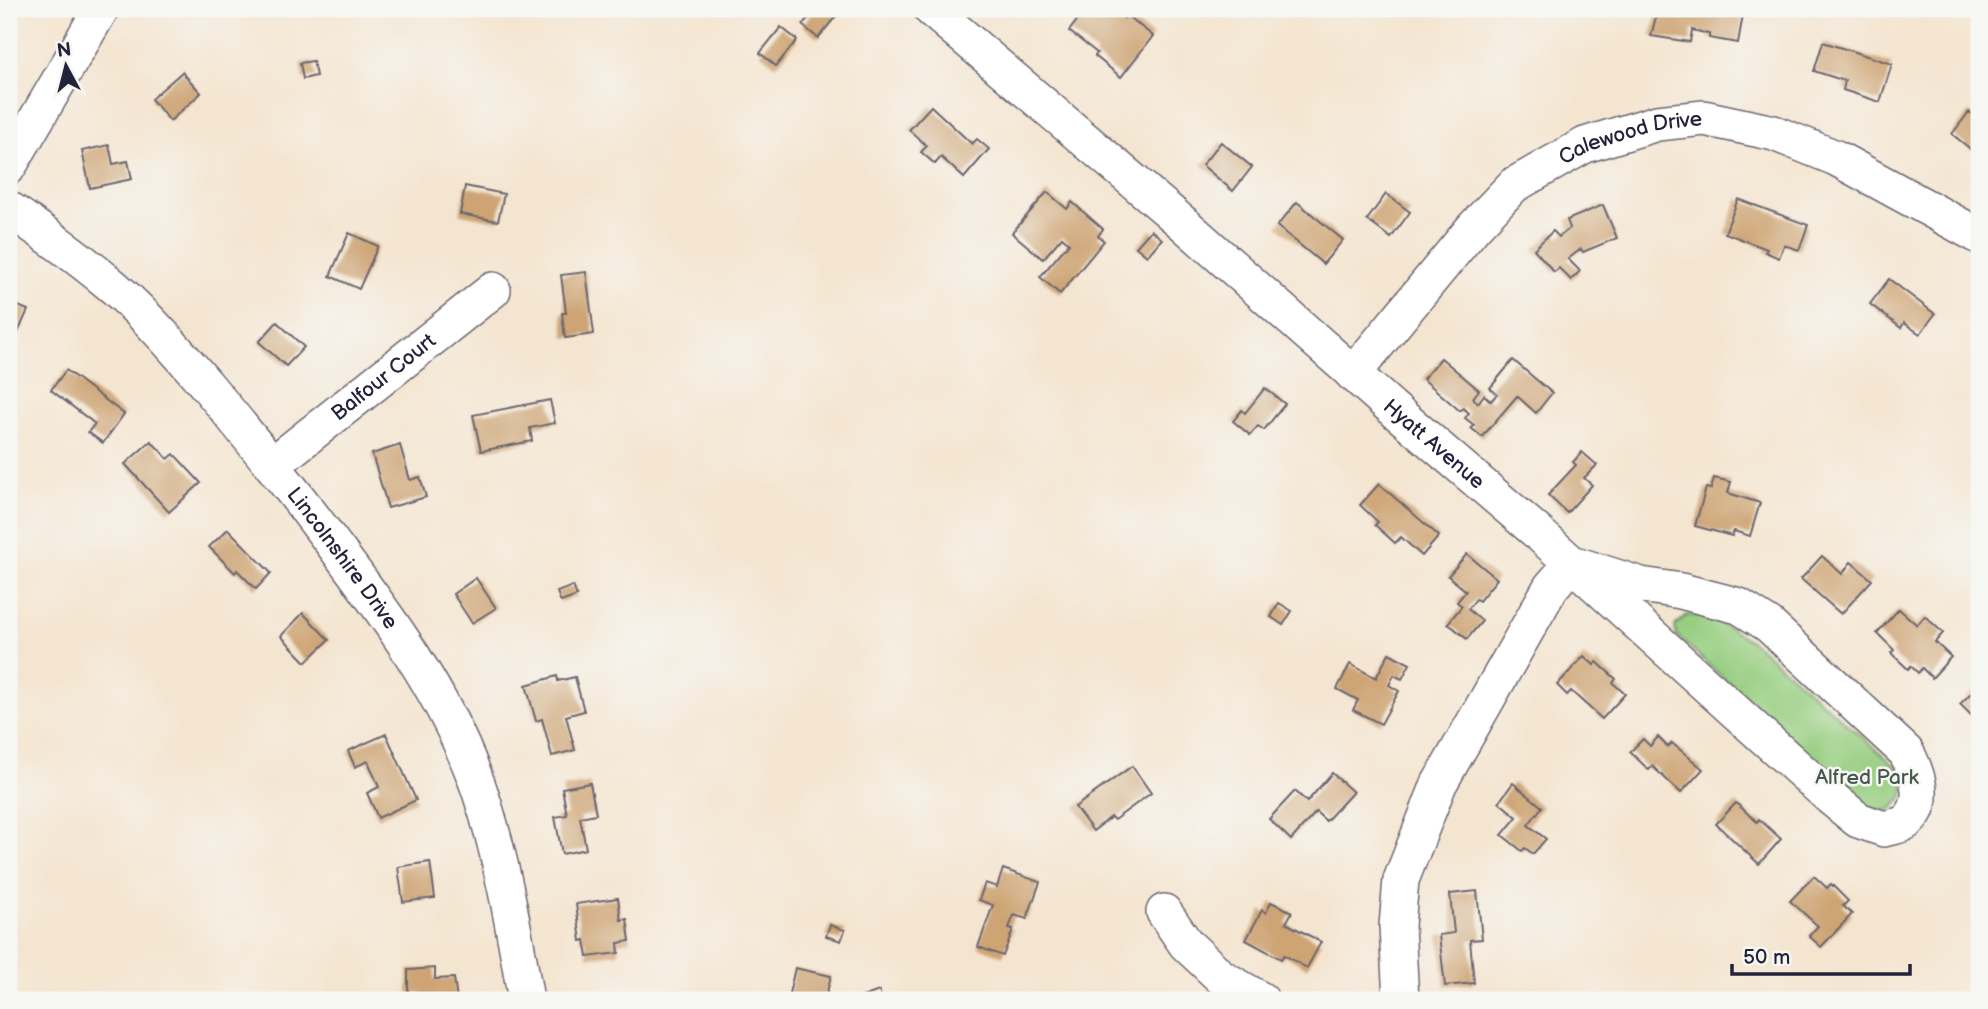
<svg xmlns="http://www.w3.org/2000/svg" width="1988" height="1009" font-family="'Balsamiq Sans',sans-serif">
<rect width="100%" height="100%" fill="#f6f6f2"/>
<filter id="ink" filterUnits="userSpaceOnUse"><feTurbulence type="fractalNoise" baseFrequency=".0143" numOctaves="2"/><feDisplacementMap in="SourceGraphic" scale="14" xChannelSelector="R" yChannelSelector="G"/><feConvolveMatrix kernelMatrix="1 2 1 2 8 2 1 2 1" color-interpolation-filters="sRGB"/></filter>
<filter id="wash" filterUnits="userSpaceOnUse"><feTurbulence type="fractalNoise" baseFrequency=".00686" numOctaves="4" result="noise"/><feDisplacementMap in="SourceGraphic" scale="28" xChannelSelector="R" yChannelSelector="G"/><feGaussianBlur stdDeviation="1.57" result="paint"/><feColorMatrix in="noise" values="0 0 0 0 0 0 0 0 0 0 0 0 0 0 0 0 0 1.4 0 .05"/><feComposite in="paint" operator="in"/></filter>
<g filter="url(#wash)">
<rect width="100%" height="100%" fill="#f4e5d0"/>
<path fill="#97ce80" stroke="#5c785e" stroke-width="2" d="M1687,615C1714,616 1737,632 1759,647L1900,770C1908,788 1905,802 1887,811L1868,808L1676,635L1675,626Z"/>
<g id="blocks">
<g fill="#cea475">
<polygon points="810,9 842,9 818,38 802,25 812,14 808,11"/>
<polygon points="1086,9 1113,9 1124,18 1126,15 1153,36 1121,77 1095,56 1097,53 1069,31"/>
<polygon points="1658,9 1674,9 1673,11 1697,15 1698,9 1744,9 1738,43 1709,38 1709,34 1692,30 1690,42 1651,36"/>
<polygon points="781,27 797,40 776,66 760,53"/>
<polygon points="1823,42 1892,64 1880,102 1843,90 1845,81 1814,71"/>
<polygon points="313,61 316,76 303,79 300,63"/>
<polygon points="182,72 201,93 170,121 151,99"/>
<polygon points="931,106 972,144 977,139 989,149 964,178 941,157 935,164 921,152 927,146 909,130"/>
<polygon points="1969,112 1979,119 1979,156 1952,134"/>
<polygon points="1221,142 1252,167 1233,191 1202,165"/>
<polygon points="109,145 113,164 128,161 132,179 90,188 82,151"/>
<polygon points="465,186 504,194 498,221 460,214"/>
<polygon points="1047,192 1067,209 1072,202 1103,229 1098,236 1104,241 1060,294 1040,277 1069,243 1062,237 1043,259 1012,233"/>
<polygon points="1386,194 1410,212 1391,238 1367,220"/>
<polygon points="1738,199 1808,225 1799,250 1784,245 1779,258 1765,252 1767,249 1725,233"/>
<polygon points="1297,202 1343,240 1323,264 1277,226"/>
<polygon points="1603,205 1617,238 1583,252 1581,249 1568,259 1580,271 1571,280 1559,268 1554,272 1534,249 1553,231 1559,237 1570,228 1567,220"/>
<polygon points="1151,230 1162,239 1147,256 1136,247"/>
<polygon points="349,233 378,246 359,289 330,276"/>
<polygon points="586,272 594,334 565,338 562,313 566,313 561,275"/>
<polygon points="1889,279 1935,314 1920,334 1904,323 1901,328 1870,304"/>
<polygon points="9,302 28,310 16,337 9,334"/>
<polygon points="277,322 304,347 286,366 259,342"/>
<polygon points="1441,358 1479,390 1473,398 1478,403 1484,395 1491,401 1497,394 1490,388 1513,360 1552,393 1536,413 1517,396 1482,437 1471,428 1474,425 1465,418 1469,413 1463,408 1460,411 1423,379"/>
<polygon points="66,370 124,414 103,443 88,432 95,424 51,390"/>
<polygon points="1265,388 1285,404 1264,430 1258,426 1250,435 1233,421 1242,410 1245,413"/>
<polygon points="550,400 555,423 530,428 532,441 481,451 473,415"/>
<polygon points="151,441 168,459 174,454 201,483 169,512 125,464"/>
<polygon points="400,445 410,480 420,477 426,497 388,508 372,454"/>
<polygon points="1582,452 1597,465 1584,478 1592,485 1567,513 1548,495 1576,465 1573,462"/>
<polygon points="1714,478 1731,482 1728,493 1760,503 1750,536 1734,531 1732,536 1695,526 1706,488 1711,489"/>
<polygon points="1379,484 1439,536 1422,556 1401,537 1395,543 1375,525 1378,522 1360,505"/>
<polygon points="228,529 271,573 256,589 237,570 235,573 209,547"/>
<polygon points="1467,554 1497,579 1479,601 1476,599 1468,609 1482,621 1467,639 1448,623 1462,606 1457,602 1466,591 1448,576"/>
<polygon points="1822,556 1842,574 1851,562 1872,580 1841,614 1801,579"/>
<polygon points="476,578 496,608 472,623 453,594"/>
<polygon points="573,586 577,596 561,602 557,592"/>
<polygon points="1279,603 1292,611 1283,625 1271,617"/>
<polygon points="1899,609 1917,625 1925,616 1943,633 1935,642 1951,657 1932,678 1922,668 1918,673 1911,666 1908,669 1891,653 1894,650 1877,633"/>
<polygon points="303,613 329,640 306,662 281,636"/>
<polygon points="1389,653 1410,664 1402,679 1394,675 1389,685 1399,691 1381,724 1353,710 1358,700 1337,689 1350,664 1376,678"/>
<polygon points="1584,656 1594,665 1597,662 1616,679 1613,683 1625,694 1602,719 1571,691 1567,695 1557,685"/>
<polygon points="557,676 558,681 575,677 584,711 566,716 575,750 552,756 542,719 536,721 526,685"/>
<polygon points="1979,685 1979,723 1960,704"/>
<polygon points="386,734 416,800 378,818 367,793 379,787 368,761 355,767 348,751"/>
<polygon points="1658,737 1668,747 1672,743 1703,769 1681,793 1652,766 1649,770 1630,752 1643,739 1650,746"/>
<polygon points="1132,766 1151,793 1114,820 1111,817 1093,831 1075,807"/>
<polygon points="1332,773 1353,792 1326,821 1316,812 1291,840 1269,819 1295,791 1307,802"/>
<polygon points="590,783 596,814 580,817 586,849 562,854 555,817 567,815 562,788"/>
<polygon points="1513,783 1542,807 1528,825 1546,839 1533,854 1525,848 1522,851 1502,835 1517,817 1499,802"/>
<polygon points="1736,803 1757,822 1759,819 1781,839 1759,864 1716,824"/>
<polygon points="430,862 435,898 403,902 398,867"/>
<polygon points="1003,869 1040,882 1027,919 1014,915 1009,928 1013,929 1003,956 978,947 993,905 979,900 985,883 997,887"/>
<polygon points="1814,876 1827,888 1831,884 1848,901 1843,906 1852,914 1821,947 1809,936 1818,926 1790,901"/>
<polygon points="1477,891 1482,939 1470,940 1474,983 1445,986 1439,935 1454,933 1450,894"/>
<polygon points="618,898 621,920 627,919 630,941 618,943 619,953 588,957 585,940 581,941 576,904"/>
<polygon points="1271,902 1292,912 1286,923 1321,942 1307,968 1284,955 1281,959 1246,940 1262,910 1266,913"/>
<polygon points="830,925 845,930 841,941 826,936"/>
<polygon points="435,968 435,979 454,978 457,1000 421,1000 420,993 408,994 408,970"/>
<polygon points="795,968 831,976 825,1000 800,1000 788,998"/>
<polygon points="879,991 882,1000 854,1000"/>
</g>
</g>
</g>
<g filter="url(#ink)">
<use href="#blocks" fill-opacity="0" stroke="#6c666f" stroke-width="2"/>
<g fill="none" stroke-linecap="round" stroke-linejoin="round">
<defs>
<g id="minor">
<path id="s1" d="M931,9L1184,224L1399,414L1536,531L1830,797L1858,820L1884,829C1890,827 1901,826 1906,822C1929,804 1917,772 1906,752L1769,625L1739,606L1681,591L1641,585L1572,563"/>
<polyline points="9,166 101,9"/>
<path id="s2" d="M9,209C46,234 81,259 115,288C149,318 179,353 209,388C247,434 285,480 321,528C383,610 445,691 479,789C502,857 514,930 526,1000"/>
<path id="s3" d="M1353,374L1474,227L1514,185L1585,145L1657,123L1704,118L1774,133L1836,158L1979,236"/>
<path id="s4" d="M272,465L493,290"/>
<polyline points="1164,912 1186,944 1221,977 1261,1000"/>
<polyline points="1401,1000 1397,926 1401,880 1439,784 1551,587 1572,563"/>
</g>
</defs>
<use href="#minor" stroke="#6c666f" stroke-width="38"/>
<use href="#minor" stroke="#fff" stroke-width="35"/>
</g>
</g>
<g text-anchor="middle" stroke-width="5" stroke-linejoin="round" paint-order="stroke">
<g font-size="21" fill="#22223b" stroke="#f6f6f2">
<text dy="7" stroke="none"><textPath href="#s3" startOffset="376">Calewood Drive</textPath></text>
<text dy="7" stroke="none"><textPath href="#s4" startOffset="142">Balfour Court</textPath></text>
<text dy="7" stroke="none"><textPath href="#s1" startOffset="665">Hyatt Avenue</textPath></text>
<text dy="7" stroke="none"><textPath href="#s2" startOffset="486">Lincolnshire Drive</textPath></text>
</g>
<g font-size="21" fill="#455650" stroke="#f6f6f2">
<text x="1867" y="784">Alfred Park</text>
</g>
</g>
<rect width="1988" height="1009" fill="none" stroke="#f6f6f2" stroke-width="35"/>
<g transform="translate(66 66) rotate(353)" stroke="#f6f6f2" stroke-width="5" paint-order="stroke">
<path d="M0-5L12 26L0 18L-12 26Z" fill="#22223b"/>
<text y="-10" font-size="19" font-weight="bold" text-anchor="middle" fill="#22223b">N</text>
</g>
<path d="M1732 964v10h178v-10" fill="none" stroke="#22223b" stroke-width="3.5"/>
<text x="1743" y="964" font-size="21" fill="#22223b" stroke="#f6f6f2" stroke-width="5" paint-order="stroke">50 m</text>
</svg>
